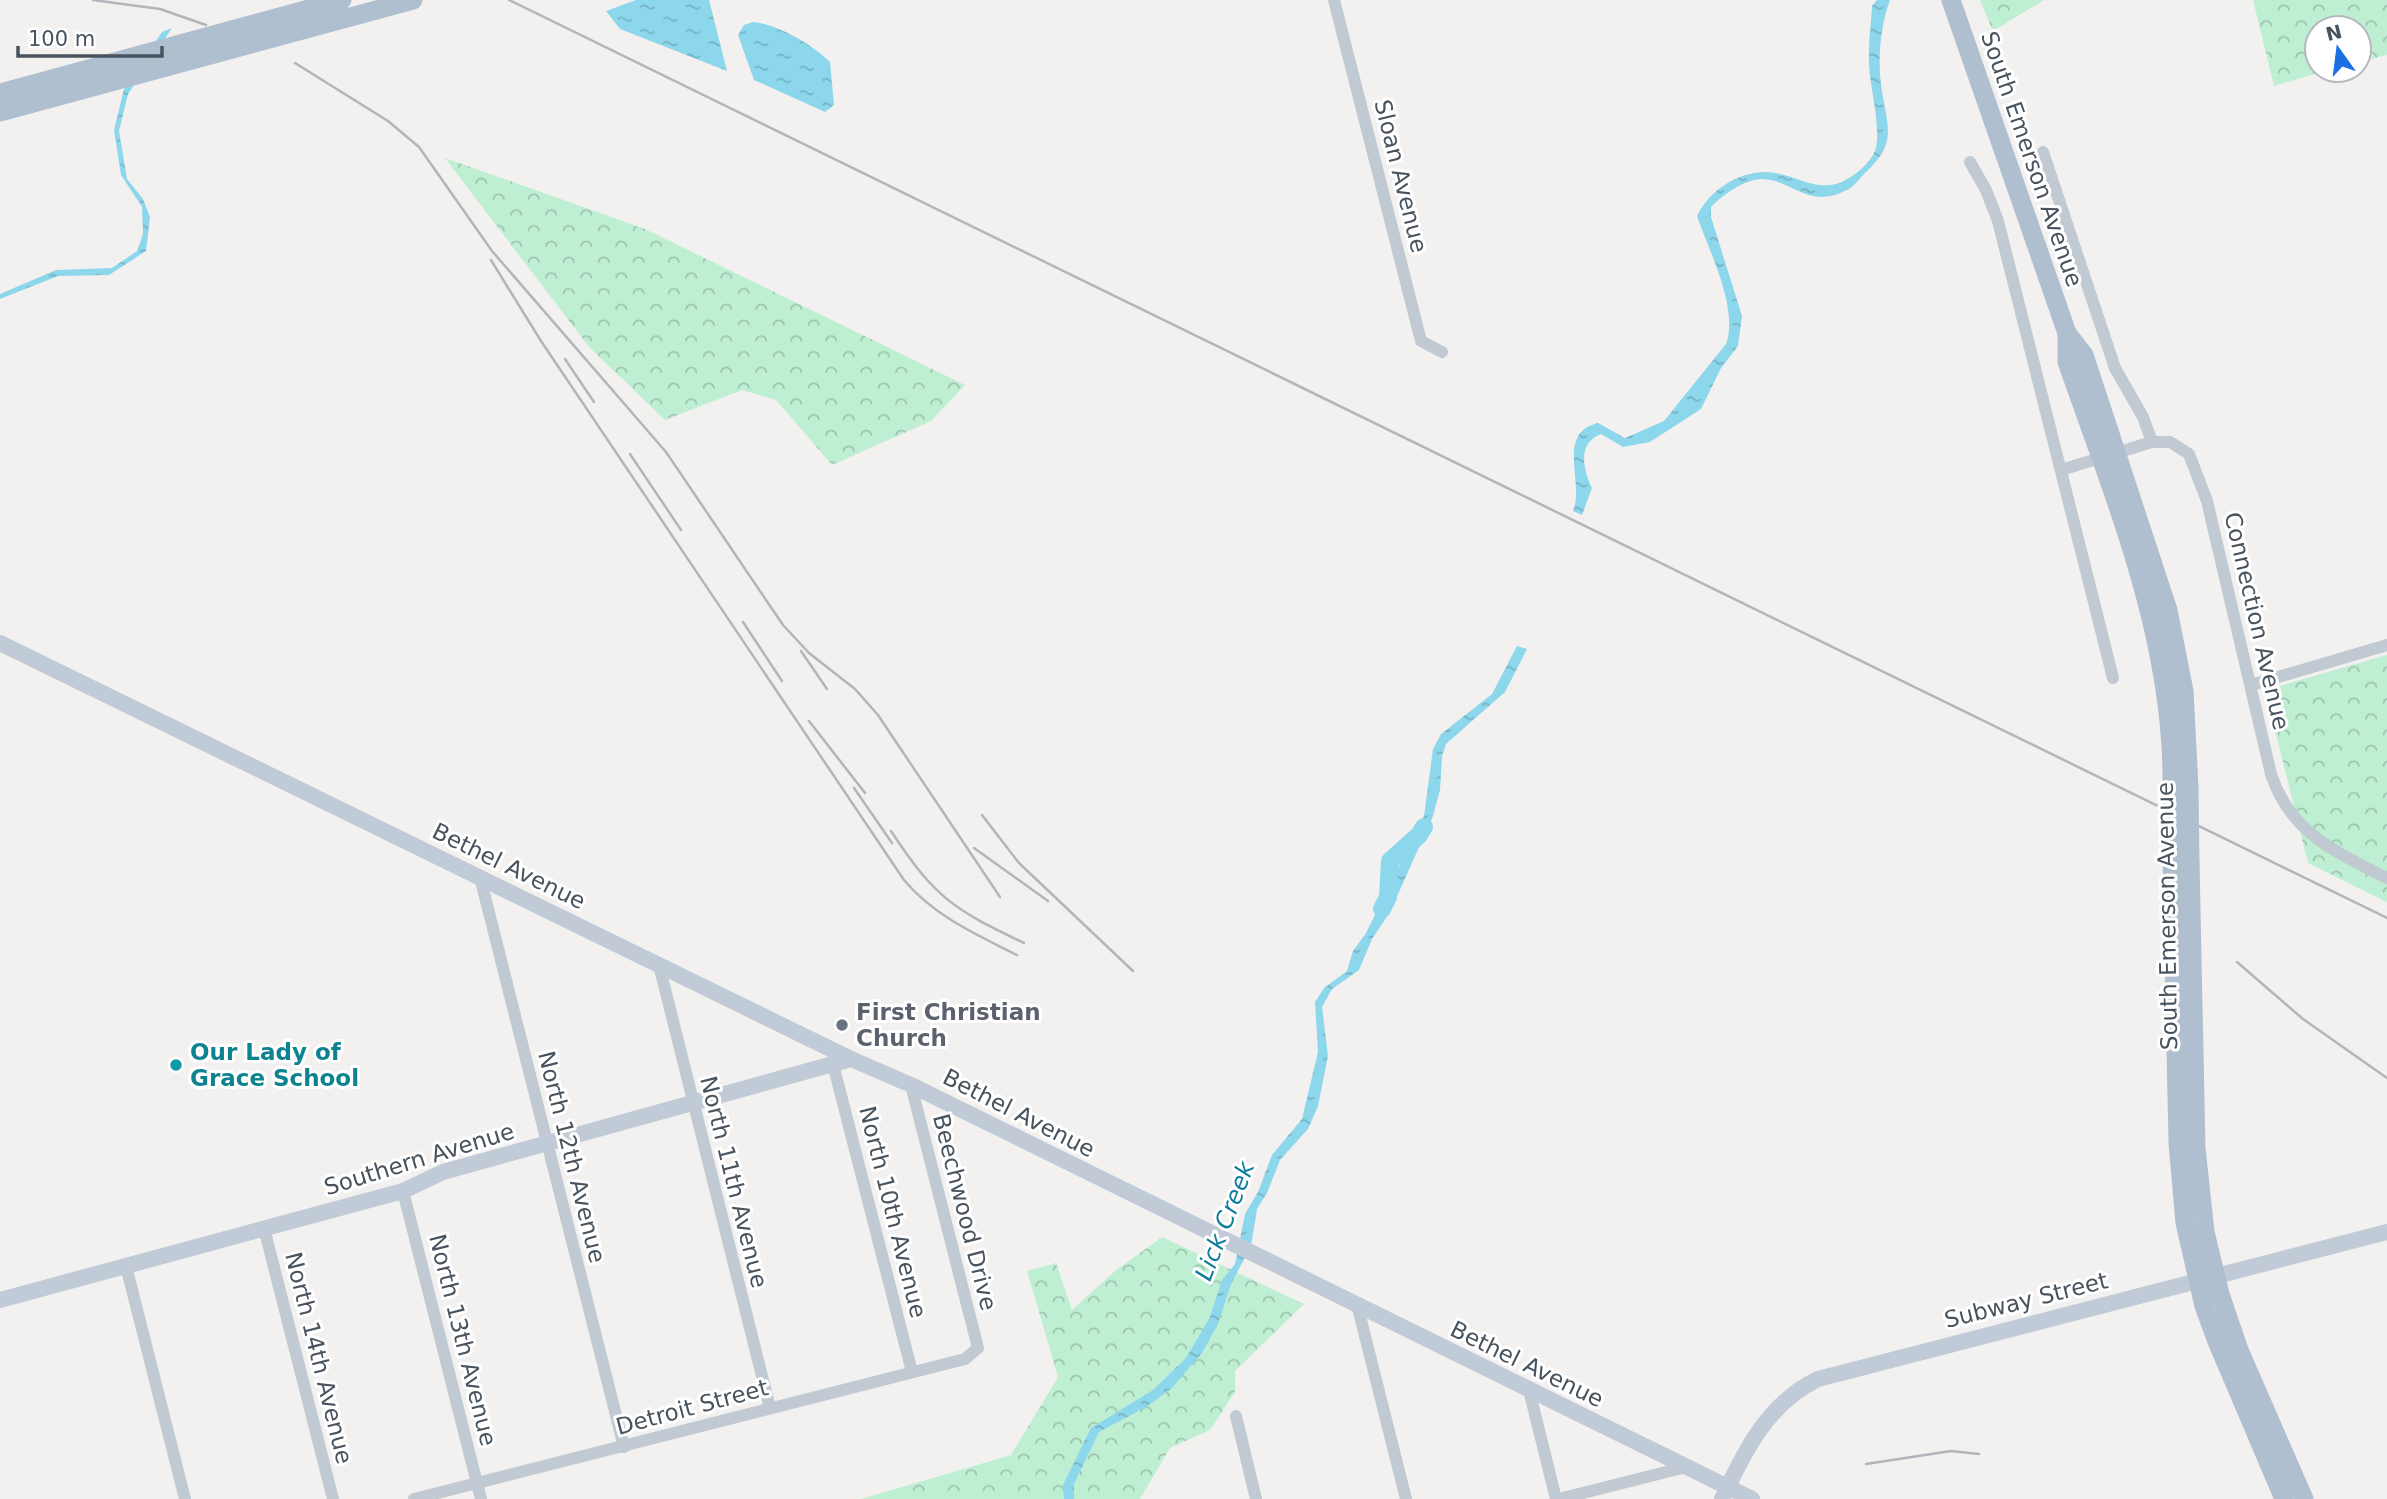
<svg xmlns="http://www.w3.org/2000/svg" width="2387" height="1499" font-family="'DejaVu Sans',sans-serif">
<defs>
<pattern id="forest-crowns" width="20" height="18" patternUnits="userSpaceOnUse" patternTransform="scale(1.75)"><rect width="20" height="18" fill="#bfefd3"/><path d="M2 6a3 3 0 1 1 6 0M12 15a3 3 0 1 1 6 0" fill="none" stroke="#9dc4ae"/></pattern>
<pattern id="water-ripples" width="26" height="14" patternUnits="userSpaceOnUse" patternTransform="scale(1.75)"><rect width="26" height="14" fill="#8dd7ec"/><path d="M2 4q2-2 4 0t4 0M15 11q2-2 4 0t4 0" fill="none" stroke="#75b1c2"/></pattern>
</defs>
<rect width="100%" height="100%" fill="#f3f0f0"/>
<g fill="url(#forest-crowns)">
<polygon points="1980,0 2044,0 1993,31"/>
<polygon points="2253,0 2387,0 2387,55 2359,62 2359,28 2317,28 2317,70 2328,70 2274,86"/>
<polygon points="445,158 645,229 965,385 931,421 832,465 776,400 742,390 665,420 589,347"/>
<polygon points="2387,655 2387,902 2308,863 2265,690"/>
<polygon points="1162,1237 1304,1304 1235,1371 1235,1392 1210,1430 1170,1448 1140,1499 861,1499 1011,1455 1058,1377 1027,1271 1056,1263 1072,1310 1115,1271"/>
</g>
<g fill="url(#water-ripples)">
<polygon points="636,0 709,0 727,71 620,29 606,11"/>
<path d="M1877,0H1890C1880,27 1877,63 1882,91C1888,129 1897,143 1865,173C1860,178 1855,185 1850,188C1810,212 1793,180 1763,179C1744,179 1723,195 1711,207V217L1742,316L1738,346L1721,368L1701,409L1650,442L1623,447L1601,434C1578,443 1582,467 1592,488L1582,515L1573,511C1585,483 1555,433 1598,423L1625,438L1664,421L1726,344C1739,308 1709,251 1697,216C1709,191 1737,172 1766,172C1796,173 1819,197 1849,178C1858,173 1871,161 1875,151C1882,131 1870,87 1869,65C1868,45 1871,25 1872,6Z"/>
<path d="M753,22C779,25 811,44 830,62L834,105L825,112L754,80L738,35L744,25Z"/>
<polygon points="172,28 128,94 119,131 127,179 143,199 150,217 146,251 109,275 58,276 0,299 0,294 56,270 112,268 137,251 143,234 142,207 121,175 114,130 124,89 162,32"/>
<polygon points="1517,646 1527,649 1505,692 1446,744 1442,756 1440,790 1433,816 1390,912 1372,939 1359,970 1332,989 1322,1007 1328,1056 1318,1106 1308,1129 1280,1160 1267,1193 1257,1209 1251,1246 1231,1284 1218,1324 1202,1353 1171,1389 1146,1407 1099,1432 1074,1484 1074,1499 1064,1499 1063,1485 1091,1428 1153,1390 1186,1358 1209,1319 1222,1280 1235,1264 1245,1214 1258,1192 1272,1155 1302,1119 1318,1052 1315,1002 1324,988 1347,971 1353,951 1366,933 1424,816 1433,749 1441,734 1492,694"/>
</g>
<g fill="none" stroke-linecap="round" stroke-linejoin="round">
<polyline stroke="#8dd7ec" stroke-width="18" points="1382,909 1388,897 1390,861 1419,835 1424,827"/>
<g stroke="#c1cad2" stroke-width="12">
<polyline points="1334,0 1421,341 1442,352"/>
<polyline points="2043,152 2115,368 2143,417 2152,442"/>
<polyline points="1970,162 1986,190 1998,221 2113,678"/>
<path d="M2061,470L2152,442H2170L2189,454L2207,501L2271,774C2290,833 2336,852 2387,878"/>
<polyline points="2251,685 2387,645"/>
<polyline points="480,877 624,1447"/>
<polyline points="659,965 770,1408"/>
<polyline points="833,1064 912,1372"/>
<polyline points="403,1191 481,1499"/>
<polyline points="264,1228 333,1499"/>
<polyline points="126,1266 185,1499"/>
<polyline points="1358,1308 1406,1499"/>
<polyline points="1529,1390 1556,1499"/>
<polyline points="1236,1416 1256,1499"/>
<polyline points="414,1499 965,1359 978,1348 911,1085"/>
<polyline points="1559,1499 1686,1467"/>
</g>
<g stroke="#c1cbd7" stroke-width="16">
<polyline points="0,643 851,1059 911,1085 1752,1499"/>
<polyline points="0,1300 403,1191 443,1172 851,1059"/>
<path d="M1722,1499C1745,1450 1768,1403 1818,1379L2387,1232"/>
</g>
<g stroke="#b0bfcf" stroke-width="19">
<polyline points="1951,0 2067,333 2084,355 2168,610 2184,691 2189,787"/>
<polyline points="0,93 342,0"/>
<polyline points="0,112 413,0"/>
<path d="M2067,333V362C2114,497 2172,634 2172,779"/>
<polyline points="2172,855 2178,1143 2185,1223 2204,1306 2216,1339 2284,1499"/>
<polyline points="2190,863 2196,1148 2205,1232 2220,1294 2239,1350 2304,1499"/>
</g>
<g stroke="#b2b5ba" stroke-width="2.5">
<polyline points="93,0 160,9 206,25"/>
<polyline points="509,0 2387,918"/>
<polyline points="295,63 388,121 419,147 492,251 666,452 783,625 809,653 855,689 878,715 1000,897"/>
<path d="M491,260L541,341L904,880C934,916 977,935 1017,955"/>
<polyline points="565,359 594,402"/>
<polyline points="630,454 681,530"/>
<polyline points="743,622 782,681"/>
<polyline points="801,651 827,689"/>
<polyline points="809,721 865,793"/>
<polyline points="854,788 892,843"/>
<polyline points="982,815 1019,863 1133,971"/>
<path d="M891,831C935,898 953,909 1024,943"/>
<polyline points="974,848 1048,901"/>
<polyline points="2237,962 2303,1019 2387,1078"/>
<polyline points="1866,1464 1951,1451 1979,1454"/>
</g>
<g stroke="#b0bfcf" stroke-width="19">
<polyline points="2172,779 2172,855"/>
<polyline points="2189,787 2190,863"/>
</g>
</g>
<circle fill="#6b7280" stroke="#fff" stroke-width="2.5" cx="842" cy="1025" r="7"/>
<circle fill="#0f9aa8" stroke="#fff" stroke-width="2.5" cx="176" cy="1065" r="7"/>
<g text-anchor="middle" stroke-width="6" stroke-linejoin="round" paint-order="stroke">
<g font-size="23" fill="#48535e" stroke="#fff">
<text transform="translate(2032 159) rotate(71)" y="8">South Emerson Avenue</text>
<text transform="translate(1401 176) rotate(76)" y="8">Sloan Avenue</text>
<text transform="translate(2257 621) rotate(77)" y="8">Connection Avenue</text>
<text transform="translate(509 866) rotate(26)" y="8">Bethel Avenue</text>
<text transform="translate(2167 916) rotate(-91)" y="8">South Emerson Avenue</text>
<text transform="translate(1019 1113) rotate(27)" y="8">Bethel Avenue</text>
<text transform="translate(572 1157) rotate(76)" y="8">North 12th Avenue</text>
<text transform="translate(419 1159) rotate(-17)" y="8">Southern Avenue</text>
<text transform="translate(734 1182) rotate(76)" y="8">North 11th Avenue</text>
<text transform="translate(893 1212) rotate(76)" y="8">North 10th Avenue</text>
<text transform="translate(965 1212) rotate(76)" y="8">Beechwood Drive</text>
<text transform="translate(2026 1300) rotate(-14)" y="8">Subway Street</text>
<text transform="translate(463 1340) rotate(76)" y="8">North 13th Avenue</text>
<text transform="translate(319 1358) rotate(76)" y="8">North 14th Avenue</text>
<text transform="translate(1527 1364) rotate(26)" y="8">Bethel Avenue</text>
<text transform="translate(692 1407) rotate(-15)" y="8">Detroit Street</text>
</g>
<g font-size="23" font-weight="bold" fill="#5b616d" stroke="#fff" text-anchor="start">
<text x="856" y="1020">First Christian<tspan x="856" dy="26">Church</tspan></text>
</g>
<g font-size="23" font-weight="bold" fill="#0d838f" stroke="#fff" text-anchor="start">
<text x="190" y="1060">Our Lady of<tspan x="190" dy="26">Grace School</tspan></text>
</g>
<g font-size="24" font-style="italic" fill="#0d7c9c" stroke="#fff">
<text transform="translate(1225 1221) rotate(-69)" y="8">Lick Creek</text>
</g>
</g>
<g transform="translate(2338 49) rotate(346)"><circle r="33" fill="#ffffff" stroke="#b6babf" stroke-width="2"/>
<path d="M0-5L12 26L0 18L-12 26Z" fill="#1a6fe3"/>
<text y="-10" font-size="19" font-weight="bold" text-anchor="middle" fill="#48535e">N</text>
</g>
<path d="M18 46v10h144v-10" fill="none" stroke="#48535e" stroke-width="3.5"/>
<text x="28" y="46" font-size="21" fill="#48535e" stroke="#ffffff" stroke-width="5" paint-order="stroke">100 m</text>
</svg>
